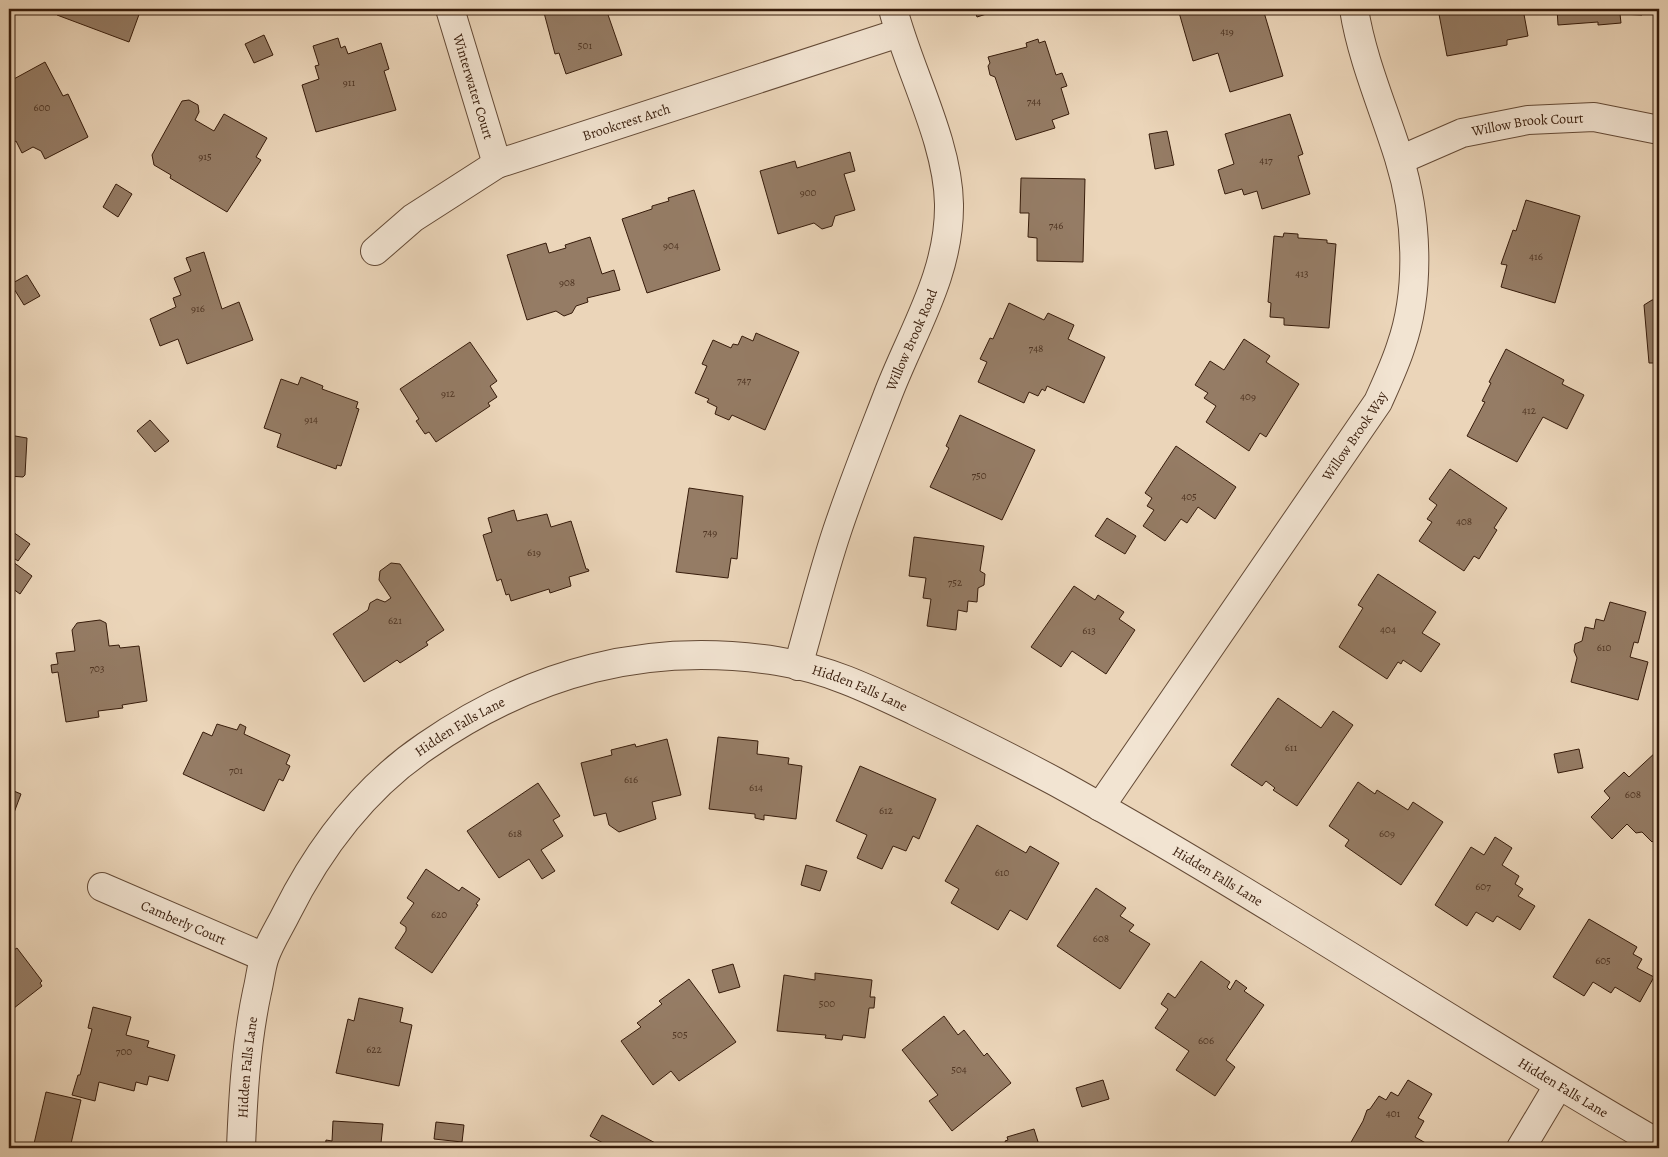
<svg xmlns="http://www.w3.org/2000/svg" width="1668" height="1157" font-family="Alegreya,serif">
<rect width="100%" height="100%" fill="#ebd5b9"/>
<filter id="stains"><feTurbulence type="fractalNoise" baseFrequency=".004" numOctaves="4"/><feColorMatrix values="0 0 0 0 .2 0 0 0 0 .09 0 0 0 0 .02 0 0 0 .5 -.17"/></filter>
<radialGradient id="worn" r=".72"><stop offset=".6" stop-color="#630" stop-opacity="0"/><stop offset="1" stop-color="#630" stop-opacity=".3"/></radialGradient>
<g fill="#957c65" stroke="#371c0b">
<polygon points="59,9 141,9 129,42 57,15"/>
<polygon points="543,9 606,9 622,55 566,74 559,53 555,54"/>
<polygon points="974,9 1002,9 977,17"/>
<polygon points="1178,9 1263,9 1283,76 1230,92 1218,53 1193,61"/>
<polygon points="1438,9 1523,9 1528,36 1507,40 1507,45 1447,56"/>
<polygon points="1557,9 1642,9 1642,15 1620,14 1621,23 1598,25 1598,22 1558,25"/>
<polygon points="264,35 273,55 254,63 245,44"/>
<polygon points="338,38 341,48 345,46 348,54 381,43 389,69 384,71 396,110 316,132 302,85 319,79 315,66 319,65 313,46"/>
<polygon points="1038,39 1039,43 1045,41 1056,75 1062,73 1067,86 1061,88 1069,114 1052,120 1055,128 1016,140 995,77 990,75 988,66 990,63 988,57 1027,47 1026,43"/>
<polygon points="45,62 63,96 68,94 88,137 45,159 41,151 33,147 22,153 16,141 9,145 9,78 11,77 12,80"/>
<polygon points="189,100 198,105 199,112 195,120 214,131 224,114 267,138 256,157 261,160 227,212 170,178 171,175 154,165 152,155 182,101"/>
<polygon points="1290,114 1303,154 1298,156 1310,194 1262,209 1257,191 1244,195 1242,189 1225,194 1218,170 1234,164 1225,134"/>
<polygon points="1167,131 1174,165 1155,169 1149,134"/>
<polygon points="850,152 855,171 844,174 855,210 835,216 832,226 822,229 814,223 778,234 760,171 795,161 797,168"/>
<polygon points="1021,178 1085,179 1083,262 1037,261 1037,238 1028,237 1029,213 1020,213"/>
<polygon points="116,184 132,194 118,217 103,207"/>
<polygon points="694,190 720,270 647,293 622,219 652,209 652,206 669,201 668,198"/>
<polygon points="1526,200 1580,216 1555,303 1501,287 1507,265 1501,264 1513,230 1516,231"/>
<polygon points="1284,233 1298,234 1298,238 1327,240 1327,243 1336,244 1329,328 1284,325 1284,318 1270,317 1271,303 1268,302 1274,236 1283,237"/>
<polygon points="590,237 602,274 614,270 620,290 587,298 588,302 576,306 572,313 564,316 556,311 527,320 507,255 546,243 549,253 566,248 565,245"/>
<polygon points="204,252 222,309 239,302 253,340 187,364 178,339 160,346 150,319 176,307 173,298 181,295 174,278 191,271 186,258"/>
<polygon points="27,275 40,296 24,305 11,284"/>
<polygon points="1659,299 1659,363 1649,363 1644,305 1652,300"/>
<polygon points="1009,303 1044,320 1048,313 1074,325 1068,339 1105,357 1084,403 1047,386 1045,391 1042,389 1038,396 1029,392 1024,403 978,382 987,362 980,359 990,338 993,339"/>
<polygon points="756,333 799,352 765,430 732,415 729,420 715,414 717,407 707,402 709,399 695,393 707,366 702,364 713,340 731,348 733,344 738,345 742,336 753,341"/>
<polygon points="1244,339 1270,356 1266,362 1299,384 1266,437 1260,433 1249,451 1206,422 1216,406 1204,398 1208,393 1195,385 1210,361 1224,370"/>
<polygon points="470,342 497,381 490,386 497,397 488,403 490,406 436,442 429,432 425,434 416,421 419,419 400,389"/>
<polygon points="1506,349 1564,380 1562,384 1584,395 1567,429 1543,417 1517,462 1467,436 1485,402 1482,401 1491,383 1489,382"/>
<polygon points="301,377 323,386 322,389 358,402 356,408 359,409 341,466 337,465 336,469 277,447 281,434 264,428 281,379 298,385"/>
<polygon points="960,415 1035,450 1002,520 930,487 949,448 946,446"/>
<polygon points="150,420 169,441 155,452 137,431"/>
<polygon points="9,435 27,438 25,475 23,477 9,476"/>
<polygon points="1176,446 1236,487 1215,519 1198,507 1187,523 1181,519 1165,541 1143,526 1154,510 1147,506 1152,498 1145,493"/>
<polygon points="1450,469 1507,508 1494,528 1497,530 1479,559 1474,556 1464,571 1419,541 1432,522 1427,519 1437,505 1429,499"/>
<polygon points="689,488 743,496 737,559 731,558 728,578 676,572"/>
<polygon points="514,510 517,521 547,514 551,527 571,521 586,569 588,569 589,571 569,577 571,586 550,593 549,589 511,601 509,594 506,595 501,579 497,581 483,535 492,532 488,518"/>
<polygon points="1107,518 1136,536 1125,554 1095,536"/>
<polygon points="13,532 30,544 18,561 9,555 9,538"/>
<polygon points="914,537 984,546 980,571 985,574 984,585 978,588 977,602 968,601 967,612 958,610 956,630 927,626 931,599 923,598 926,578 909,576"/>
<polygon points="9,559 32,576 20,594 9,586"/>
<polygon points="391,563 400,564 444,630 426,642 428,645 400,663 397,660 364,682 333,634 368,610 370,603 377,599 385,602 391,598 379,580 380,571"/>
<polygon points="1378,574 1436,612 1422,633 1440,644 1421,672 1403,660 1401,664 1398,662 1387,679 1339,647 1363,608 1358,605"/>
<polygon points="1074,586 1095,600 1098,595 1124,612 1119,619 1135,630 1106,674 1072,651 1061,667 1031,647"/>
<polygon points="1610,602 1646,612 1638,643 1634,642 1630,657 1648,662 1638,700 1571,682 1577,658 1574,651 1575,644 1582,641 1585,627 1594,629 1596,619 1604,621"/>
<polygon points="100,620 106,623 109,646 119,645 120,648 139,646 147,701 122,705 123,708 98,711 99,717 66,722 58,672 52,673 51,665 58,664 56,653 75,651 72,630 77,623"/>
<polygon points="1278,698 1321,728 1333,711 1353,725 1297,806 1273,790 1275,788 1266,781 1262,786 1231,765"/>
<polygon points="217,724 237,730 240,724 246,727 244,734 290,755 286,764 290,766 283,781 279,779 264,811 183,774 203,732 212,736"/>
<polygon points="718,737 758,741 757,754 789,758 788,764 802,766 796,819 764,815 764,820 755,818 755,814 709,809"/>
<polygon points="667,739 681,795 652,802 656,819 619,832 609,825 606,813 594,816 581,763 612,755 611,750 635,744 636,747"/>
<polygon points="1579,749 1583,768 1558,773 1554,754"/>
<polygon points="1657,751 1659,754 1659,836 1652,842 1642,832 1636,833 1627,824 1612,839 1591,817 1610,798 1604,791 1624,772 1629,777"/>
<polygon points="860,766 936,799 919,839 913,836 906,851 893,846 882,869 857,858 867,835 836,821"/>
<polygon points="1358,782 1375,794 1377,790 1408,810 1413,802 1443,822 1401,885 1345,846 1349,840 1329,826"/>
<polygon points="538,783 560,816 553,820 563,836 541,850 555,871 542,879 529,859 499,878 467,831"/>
<polygon points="9,789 21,794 9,826"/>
<polygon points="977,825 1026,853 1030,846 1059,863 1027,920 1010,910 998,930 951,903 959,889 945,881"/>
<polygon points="1495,837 1512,848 1502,865 1519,876 1515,884 1523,889 1518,896 1535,906 1520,930 1497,916 1493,922 1476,912 1467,926 1435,905 1471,847 1484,855"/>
<polygon points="806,865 827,871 820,891 801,885"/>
<polygon points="426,869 459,891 462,887 480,899 476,904 478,905 432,973 395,948 406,931 406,927 400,923 414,903 407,898"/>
<polygon points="1096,888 1126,908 1120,916 1134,925 1129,931 1150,944 1120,989 1057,946"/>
<polygon points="1589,919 1637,947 1633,954 1642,959 1637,968 1654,977 1640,1002 1615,987 1611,993 1593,982 1584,996 1553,977"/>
<polygon points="9,947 12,951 17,948 42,981 40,983 42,986 9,1012"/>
<polygon points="1201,961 1230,982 1227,987 1230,990 1236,980 1247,988 1244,991 1264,1005 1226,1060 1235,1067 1215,1096 1176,1070 1189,1051 1155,1028 1168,1009 1161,1004 1168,993 1175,998"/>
<polygon points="733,964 740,987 719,993 712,970"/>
<polygon points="815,973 872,980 870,997 875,997 874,1008 869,1008 865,1038 843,1035 842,1040 825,1038 826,1035 777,1031 784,975 815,980"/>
<polygon points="689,979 736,1042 679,1081 671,1071 653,1085 621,1041 641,1027 637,1023 662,1004 659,1001"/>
<polygon points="359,998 403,1008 400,1022 412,1025 399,1086 336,1073 348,1019 354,1021"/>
<polygon points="93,1007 131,1017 126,1035 149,1041 147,1047 175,1055 168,1081 149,1076 147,1085 136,1082 134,1091 99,1082 95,1101 72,1095 78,1075 80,1075 92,1029 88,1028"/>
<polygon points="944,1016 958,1035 964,1030 984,1056 987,1053 1011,1083 952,1131 929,1101 938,1095 902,1050"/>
<polygon points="1103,1080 1109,1099 1082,1107 1076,1088"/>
<polygon points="1408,1080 1432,1094 1418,1118 1424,1121 1415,1137 1431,1146 1429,1148 1357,1148 1350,1144 1363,1121 1367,1110 1370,1109 1379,1096 1386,1100 1391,1092 1398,1096"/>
<polygon points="46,1092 81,1100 70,1148 33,1148"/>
<polygon points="602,1115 663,1147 665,1144 671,1148 600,1148 603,1143 590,1136"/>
<polygon points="333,1121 383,1124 381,1143 394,1144 394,1148 325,1148 326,1140 332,1141"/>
<polygon points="436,1122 464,1125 462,1142 434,1139"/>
<polygon points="1034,1129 1040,1148 1007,1148 1005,1141 1008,1140 1007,1137"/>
</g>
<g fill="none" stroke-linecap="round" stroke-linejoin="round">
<defs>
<g id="minor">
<path id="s1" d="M450,9L497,164"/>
<path id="s2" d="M1400,160L1462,133L1528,120L1594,117L1659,130"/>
<path id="s3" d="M375,251L413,218L497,164L899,33"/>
<path id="s4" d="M798,666C811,621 822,576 837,531C852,486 870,441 887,397C911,333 950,275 949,204C948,141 909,71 893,9"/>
<path id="s5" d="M1100,807L1378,402C1386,384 1395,365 1401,346C1421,289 1417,215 1399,158C1384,109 1362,60 1354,9"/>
<path id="s6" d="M102,887L264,957"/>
<path id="s7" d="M241,1148C243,1096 246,1044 257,992C260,980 261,967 265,956C270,942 279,928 286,914C319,848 364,788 426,746C533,672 647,641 777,661C828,669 869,689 915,711C963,734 1009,757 1056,782C1261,895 1456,1027 1659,1144"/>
<polyline points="1521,1148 1558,1086"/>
</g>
</defs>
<use href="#minor" stroke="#644a36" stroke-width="30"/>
<use href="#minor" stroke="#f2e4d2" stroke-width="28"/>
</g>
<g text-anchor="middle" stroke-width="4" stroke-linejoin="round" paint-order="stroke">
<g font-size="11" fill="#4e3422">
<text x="1227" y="35">419</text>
<text x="585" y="49">501</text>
<text x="349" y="86">911</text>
<text x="1034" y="105">744</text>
<text x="42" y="111">600</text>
<text x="205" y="160">915</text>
<text x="1266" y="164">417</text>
<text x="808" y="196">900</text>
<text x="1056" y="229">746</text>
<text x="671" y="249">904</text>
<text x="1536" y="260">416</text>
<text x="1302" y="277">413</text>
<text x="567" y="286">908</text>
<text x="198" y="312">916</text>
<text x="1036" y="352">748</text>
<text x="744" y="384">747</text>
<text x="448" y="397">912</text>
<text x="1248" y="400">409</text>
<text x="1529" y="414">412</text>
<text x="311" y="423">914</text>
<text x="979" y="479">750</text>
<text x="1189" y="500">405</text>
<text x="1464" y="525">408</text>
<text x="710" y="536">749</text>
<text x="534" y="556">619</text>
<text x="955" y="586">752</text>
<text x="395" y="624">621</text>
<text x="1388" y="633">404</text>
<text x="1089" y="634">613</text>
<text x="1604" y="651">610</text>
<text x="97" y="672">703</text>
<text x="1291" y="751">611</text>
<text x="236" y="774">701</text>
<text x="631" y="783">616</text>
<text x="756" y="791">614</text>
<text x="1633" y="798">608</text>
<text x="886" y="814">612</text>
<text x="515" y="837">618</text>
<text x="1387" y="837">609</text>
<text x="1002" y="876">610</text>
<text x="1483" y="890">607</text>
<text x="439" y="918">620</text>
<text x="1101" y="942">608</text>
<text x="1603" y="964">605</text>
<text x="827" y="1007">500</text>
<text x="680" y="1038">505</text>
<text x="1206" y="1044">606</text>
<text x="374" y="1053">622</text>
<text x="124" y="1055">700</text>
<text x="959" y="1073">504</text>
<text x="1393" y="1117">401</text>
</g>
<g font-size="14" fill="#371c0b" stroke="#f2e4d2">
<text dy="5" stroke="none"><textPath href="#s1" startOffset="81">Winterwater Court</textPath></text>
<text dy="5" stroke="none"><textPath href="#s3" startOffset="286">Brookcrest Arch</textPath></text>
<text dy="5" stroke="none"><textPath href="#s2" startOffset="134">Willow Brook Court</textPath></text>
<text dy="5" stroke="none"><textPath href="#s4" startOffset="346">Willow Brook Road</textPath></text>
<text dy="5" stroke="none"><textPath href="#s5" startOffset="450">Willow Brook Way</textPath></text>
<text dy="5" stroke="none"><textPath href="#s7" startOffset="920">Hidden Falls Lane</textPath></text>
<text dy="5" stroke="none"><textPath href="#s7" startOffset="501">Hidden Falls Lane</textPath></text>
<text dy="5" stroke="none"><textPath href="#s7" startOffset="1325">Hidden Falls Lane</textPath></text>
<text dy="5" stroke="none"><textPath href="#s6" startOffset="89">Camberly Court</textPath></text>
<text dy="5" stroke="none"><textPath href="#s7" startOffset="81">Hidden Falls Lane</textPath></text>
<text dy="5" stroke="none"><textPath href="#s7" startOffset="1730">Hidden Falls Lane</textPath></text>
</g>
</g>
<rect width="1668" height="1157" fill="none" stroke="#ebd5b9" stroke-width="30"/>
<rect x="10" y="10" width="1648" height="1137" fill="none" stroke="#371c0b" stroke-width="2.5"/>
<rect x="15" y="15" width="1638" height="1127" fill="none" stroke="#371c0b"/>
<rect width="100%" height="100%" filter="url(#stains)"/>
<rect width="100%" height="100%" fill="url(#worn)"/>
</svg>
